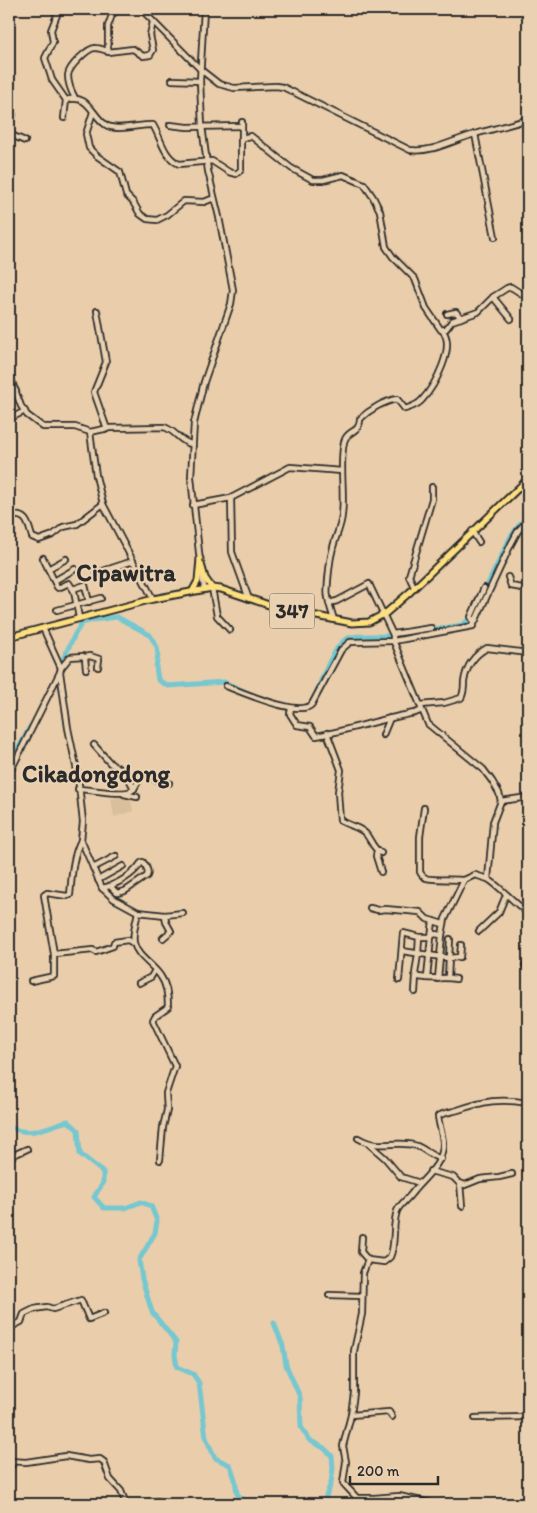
<svg xmlns="http://www.w3.org/2000/svg" width="537" height="1513" font-family="Itim,sans-serif">
<rect width="100%" height="100%" fill="#eaceab"/>
<filter id="ink" filterUnits="userSpaceOnUse"><feTurbulence type="fractalNoise" baseFrequency=".02" numOctaves="2"/><feDisplacementMap in="SourceGraphic" scale="10" xChannelSelector="R" yChannelSelector="G"/><feConvolveMatrix kernelMatrix="1 2 1 2 8 2 1 2 1" color-interpolation-filters="sRGB"/></filter>
<g filter="url(#ink)">
<polygon fill="#dabf9d" points="130,795 133,811 114,817 111,799"/>
<g fill="none" stroke-linecap="round" stroke-linejoin="round">
<polyline stroke="#58898e" stroke-width="1" points="505,124 528,116"/>
<g stroke="#76c7d0" stroke-width="5">
<polyline points="484,592 511,536 528,514"/>
<polyline points="426,631 462,625 474,616"/>
<polyline points="59,668 75,634 82,623 92,620 117,617 150,635 157,647 158,655 156,667 158,680 168,686 224,682 253,695"/>
<path d="M315,695C322,680 334,641 351,637C366,634 382,638 398,635"/>
<polyline points="9,766 30,727"/>
<path d="M9,1126C29,1139 47,1126 68,1121L78,1130L80,1154L103,1172V1183L94,1197L104,1208H125L141,1202L151,1206L157,1221L155,1233L139,1260L142,1279L152,1312L176,1342L175,1355L177,1367L193,1374L199,1383L206,1438L215,1458L230,1465L235,1479L237,1494L248,1504"/>
<polyline points="274,1323 283,1346 286,1365 300,1397 301,1427 309,1440 324,1448 332,1456 333,1468 331,1483 323,1504"/>
</g>
<defs>
<g id="minor">
<polyline points="54,9 57,15 51,30 53,42 45,58 52,80 66,100"/>
<polyline points="118,9 112,15 108,26 108,52 133,49 143,56 150,55 153,50 150,35 153,22"/>
<path d="M141,9L201,70L219,84L234,88L276,86L283,87L410,150C432,153 453,140 475,134C492,129 511,125 528,119"/>
<polyline points="172,80 200,81"/>
<path d="M75,98C71,91 68,83 68,75C69,67 88,47 96,48C100,48 104,50 108,51"/>
<polyline points="9,109 13,115 9,126"/>
<polyline points="93,112 86,134 89,148 97,156 120,172 126,195 133,202 140,214 147,219 157,220 167,215 184,201 204,202 214,198"/>
<path d="M64,118L66,100C89,93 91,115 106,125C116,132 141,124 153,125C161,138 163,156 179,164L212,161L229,172L236,174L241,170V140L246,137L251,136L291,168L313,180H323L343,175L364,184L373,197L380,211L386,247L393,257L415,279L426,308L441,330L446,329L452,321L478,312L493,297L507,288L511,287L522,294L528,292"/>
<polyline points="242,122 242,139"/>
<polyline points="170,125 187,127 242,126"/>
<polyline points="9,134 25,141"/>
<polyline points="475,134 495,237"/>
<polyline points="493,297 511,319"/>
<polyline points="97,311 106,362 94,392 107,429"/>
<polyline points="447,314 456,312 461,318"/>
<polyline points="9,374 21,406 27,415 43,427 75,427 90,432 96,476 103,504 153,599"/>
<polyline points="9,393 16,391"/>
<polyline points="9,419 25,411"/>
<path d="M90,432L109,428L164,427C175,430 180,442 191,444"/>
<polyline points="231,498 232,552 249,599"/>
<polyline points="193,505 231,498 290,467 342,471"/>
<path d="M9,516C27,513 28,523 32,537L39,540L53,535L63,527L77,524L103,504"/>
<polyline points="472,531 479,542"/>
<polyline points="43,558 57,587 58,588 69,583 74,591 79,618"/>
<polyline points="200,562 191,477 194,423 204,382 231,304 233,290 219,217 208,171 202,126 200,81 204,9"/>
<polyline points="48,569 66,559"/>
<polyline points="202,572 204,588"/>
<polyline points="97,573 133,561"/>
<polyline points="508,577 511,586 522,588 528,584"/>
<polyline points="54,581 75,569"/>
<polyline points="414,587 409,576 432,499 432,487"/>
<polyline points="212,588 217,616 230,630"/>
<polyline points="73,589 85,585 89,602"/>
<path d="M329,603L337,601L369,584L393,635V640L428,724L483,769L492,781L499,793L501,801L493,822L488,879C503,889 514,903 528,913"/>
<polyline points="57,610 101,598"/>
<path d="M334,620C332,612 329,605 328,597C326,592 330,558 332,552C334,539 341,528 342,515C345,490 339,466 344,442C347,429 360,434 360,419C369,410 384,401 397,399L405,409C411,407 418,405 422,400C434,387 457,346 442,330"/>
<polyline points="474,622 471,617 484,588"/>
<polyline points="43,628 61,668 60,672 68,728 78,776 83,822 81,840 102,888 114,899 138,912 165,915 183,913"/>
<polyline points="393,634 431,628"/>
<polyline points="85,657 90,656 99,659 98,667"/>
<polyline points="61,668 70,657 83,656 85,658 86,669"/>
<path d="M226,686C242,692 301,718 312,704L341,650L350,642L394,641L473,626L511,544L518,531L528,520"/>
<path d="M420,705L444,703L461,698C464,693 464,688 464,682C466,667 474,655 487,648L528,653"/>
<path d="M291,708L290,714L297,725L310,727L316,736C349,730 381,719 415,713L420,711L421,709"/>
<path d="M327,733L341,770L338,792L340,820C348,826 359,826 366,834C371,840 373,849 381,853"/>
<polyline points="383,735 390,718"/>
<polyline points="94,745 111,764 125,771 134,789"/>
<polyline points="9,774 60,672"/>
<path d="M78,789C91,789 121,796 131,791C137,788 137,779 143,776L169,783"/>
<polyline points="124,794 137,797"/>
<polyline points="501,801 528,797"/>
<path d="M424,808L420,837V872C421,874 423,877 426,878C429,880 457,879 464,880"/>
<polyline points="377,851 376,856 381,872"/>
<polyline points="93,868 116,856"/>
<polyline points="98,880 123,866"/>
<path d="M102,888C117,885 133,875 141,863L143,862C146,866 149,872 147,876L125,891L117,893L110,886"/>
<polyline points="370,908 378,910 385,909 420,912 427,919 443,924"/>
<path d="M138,912C136,922 132,934 134,943C137,957 154,965 161,977C167,985 168,997 168,1007L155,1016L153,1020L175,1066L166,1093L167,1110L163,1127L160,1160"/>
<polyline points="479,931 499,912 506,895"/>
<polyline points="442,935 445,919 464,880 475,875 488,879"/>
<polyline points="419,937 418,954 415,974 418,977 427,978"/>
<polyline points="163,938 171,931 166,922 165,915"/>
<polyline points="402,951 448,958 460,957 461,945"/>
<polyline points="54,954 93,950 96,952 113,946 114,942 128,940 134,944"/>
<polyline points="525,965 528,964"/>
<polyline points="448,977 450,939"/>
<path d="M438,979L442,935L434,934L431,937L427,978C437,979 446,977 456,979"/>
<polyline points="399,980 403,933 419,937 431,937 433,921"/>
<path d="M31,981L54,976V954L44,895L47,893L67,896L70,895C72,876 72,858 81,840"/>
<polyline points="139,983 151,977 155,970"/>
<polyline points="415,992 416,976"/>
<path d="M358,1138C380,1151 396,1139 417,1146C425,1149 429,1155 441,1159"/>
<polyline points="369,1144 385,1158 401,1177 420,1183"/>
<polyline points="9,1157 27,1149"/>
<polyline points="430,1171 453,1177 459,1183 465,1185 480,1179 499,1177 512,1174"/>
<polyline points="460,1183 462,1206"/>
<polyline points="362,1237 361,1252 368,1260"/>
<polyline points="329,1295 362,1296"/>
<polyline points="9,1328 21,1322 24,1314 34,1309 47,1307 53,1309 81,1300 89,1319 104,1313"/>
<polyline points="351,1415 389,1412 392,1417"/>
<polyline points="475,1418 528,1417"/>
<polyline points="9,1461 26,1462 66,1456 89,1460 100,1459 104,1462 110,1479 121,1491 126,1504"/>
<polyline points="9,1469 14,1462"/>
<polyline points="9,1490 9,1501"/>
<polyline points="140,1504 158,1501 164,1504"/>
<path d="M435,1504L399,1496L374,1498H357L343,1483L346,1462L343,1446L351,1415L354,1393V1351L362,1314L363,1273L368,1260L384,1262L390,1257C396,1245 392,1225 397,1211C400,1204 407,1200 412,1193C424,1177 444,1165 443,1142C442,1133 439,1125 438,1116C444,1113 451,1112 458,1110C484,1101 500,1098 528,1103"/>
</g>
<g id="major">
<polyline points="201,564 205,578 212,588"/>
<polyline points="193,590 198,581 200,559"/>
<polyline points="9,637 153,599 212,588 221,589 281,609 352,623 369,622 386,613 410,592 528,479"/>
</g>
</defs>
<use href="#minor" stroke="#2b2b2b" stroke-width="8"/>
<use href="#major" stroke="#2b2b2b" stroke-width="9"/>
<use href="#minor" stroke="#e9d1b1" stroke-width="4.5"/>
<use href="#major" stroke="#fddf80" stroke-width="5"/>
</g>
</g>
<g text-anchor="middle" stroke-width="4.5" stroke-linejoin="round" paint-order="stroke">
<rect fill="#e9d1b1" stroke="#645d53" stroke-width="1" x="269.5" y="593.5" width="45" height="35" rx="4"/>
<g font-size="20" font-weight="bold" fill="#2b2b2b">
<text x="292" y="618">347</text>
</g>
<g font-size="24" font-weight="bold" fill="#2b2b2b" stroke="#e9d1b1">
<text x="126" y="581">Cipawitra</text>
<text x="96" y="782">Cikadongdong</text>
</g>
</g>
<rect width="537" height="1513" fill="none" stroke="#e9d1b1" stroke-width="30"/>
<rect x="15" y="15" width="507" height="1483" fill="none" stroke="#2b2b2b" stroke-width="2" filter="url(#ink)"/>
<path d="M350 1476v8h88v-8" fill="none" stroke="#2b2b2b" stroke-width="2.5"/>
<text x="357" y="1476" font-size="15" fill="#2b2b2b" stroke="#e9d1b1" stroke-width="4" paint-order="stroke">200 m</text>
</svg>
